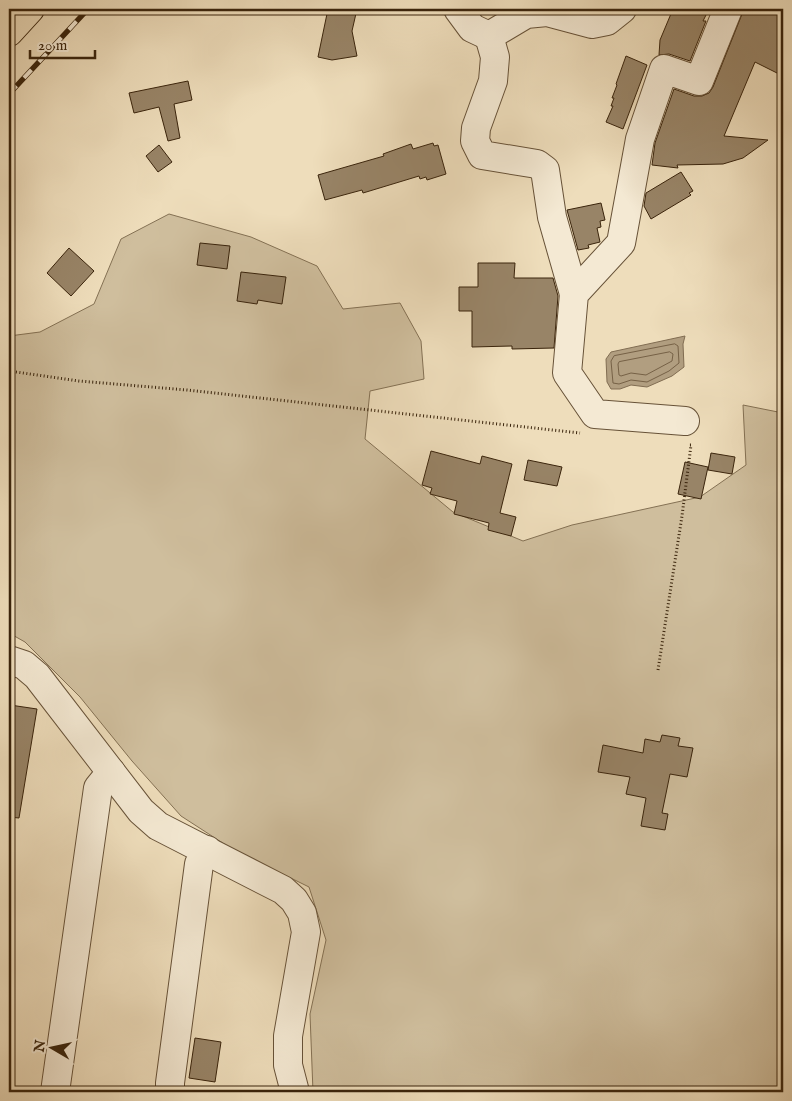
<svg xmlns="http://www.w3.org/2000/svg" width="792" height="1101" font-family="'IM FELL English',serif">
<rect width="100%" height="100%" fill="#edb"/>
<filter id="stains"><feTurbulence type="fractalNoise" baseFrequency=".004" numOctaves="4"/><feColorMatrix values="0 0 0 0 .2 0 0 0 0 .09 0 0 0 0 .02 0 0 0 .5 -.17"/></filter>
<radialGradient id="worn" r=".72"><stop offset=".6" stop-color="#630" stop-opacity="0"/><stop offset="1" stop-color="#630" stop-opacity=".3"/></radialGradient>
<polygon fill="#cfbe9d" stroke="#847154" points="169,214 251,237 317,266 343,309 400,303 421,341 424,379 370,391 365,439 453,512 523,541 572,525 700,497 746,465 743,405 783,413 783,1092 313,1092 310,1014 326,940 309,887 232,849 181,816 132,761 80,697 25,642 9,633 9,336 40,332 94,304 121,239"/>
<polygon fill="#b19e80" stroke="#816d52" points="685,336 683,344 684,367 672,376 647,387 631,385 620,389 611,389 607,382 606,359 611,352"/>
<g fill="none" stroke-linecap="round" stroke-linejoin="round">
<g stroke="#766146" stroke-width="1">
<polygon points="675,344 678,346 679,363 669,371 647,382 631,380 619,384 613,383 611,361 614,356"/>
<polygon points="670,352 673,354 672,361 646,375 631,373 621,376 619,375 618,364 619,362"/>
</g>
</g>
<g fill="#988467" stroke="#3a240c">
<polygon points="328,9 357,9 352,31 357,56 332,60 318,57"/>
<polygon points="673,9 709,9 703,21 706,21 690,61 669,54 659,55 660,40"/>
<polygon points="744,9 783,9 783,76 755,62 724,136 768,140 743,158 723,164 677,165 678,168 652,165 655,143 674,89 694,96 702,96 709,93 713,87"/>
<polygon points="626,56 647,65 623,129 606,122 613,106 611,106 614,98 612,98 617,85 616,84"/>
<polygon points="188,81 192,100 174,104 180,138 168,141 159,107 134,113 129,93"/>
<polygon points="433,143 434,146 438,145 446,174 427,180 426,177 420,179 419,176 363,193 362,190 325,200 318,175 384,156 383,154 411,144 413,149"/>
<polygon points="159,145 172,162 158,172 146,156"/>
<polygon points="681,172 693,191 689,193 691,195 651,219 644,206 646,193"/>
<polygon points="601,203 605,220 600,221 601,227 597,228 600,242 588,245 589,248 578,250 567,210"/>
<polygon points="200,243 230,246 227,269 197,265"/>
<polygon points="69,248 94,271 71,296 47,273"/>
<polygon points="478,263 515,263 514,278 553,278 558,296 554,348 512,349 512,346 472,347 472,311 459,311 459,287 478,287"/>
<polygon points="241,272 286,277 282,304 258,300 257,304 237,301"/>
<polygon points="431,451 480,464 482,456 512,464 500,513 516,517 511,536 488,530 489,523 454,514 457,501 430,494 432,488 422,485"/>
<polygon points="711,453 735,457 732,474 708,470"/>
<polygon points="528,460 562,467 557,486 524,480"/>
<polygon points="685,462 708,467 701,499 678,494"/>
<polygon points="10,705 37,709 19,818 9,817 9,714"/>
<polygon points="662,735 680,738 678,746 693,748 687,777 670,774 662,813 668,814 665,830 641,826 646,798 626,794 630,777 598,772 603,745 643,753 645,739 660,742"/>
<polygon points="195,1038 221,1042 215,1082 189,1078"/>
</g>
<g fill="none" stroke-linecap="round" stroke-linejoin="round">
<defs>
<g id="minor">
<polyline points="458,9 472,28 489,36 526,14 547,12 592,24 607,21 622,9"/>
<polyline points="489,36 495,57 493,81 476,128 475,141 482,155 537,164 545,170 552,217 574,294"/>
<polyline points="685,421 595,414 567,373 574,294 621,243 640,139 664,69 699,81 728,9"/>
<polyline points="9,660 24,665 37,676 141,811 158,826 283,890 294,900 302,913 306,932 288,1036 288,1065 295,1092"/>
<polyline points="55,1092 98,788 111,772"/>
<polyline points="170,1092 170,1083 199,864 207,850"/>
</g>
<polyline id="highway" points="9,32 30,9"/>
</defs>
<use href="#minor" stroke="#675238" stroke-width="30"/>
<use href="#highway" stroke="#3a240c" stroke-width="30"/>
<g stroke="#3a240c" stroke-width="3" stroke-dasharray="1 2.5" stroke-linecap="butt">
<polyline points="9,371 79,381 187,390 580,433"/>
<polyline points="658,670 682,516 691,445 688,445"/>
</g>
<use href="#minor" stroke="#f4e9d3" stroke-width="28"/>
<use href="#highway" stroke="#edb" stroke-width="28"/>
<defs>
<polyline id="rail" points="9,94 88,9"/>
</defs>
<use href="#rail" stroke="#3a240c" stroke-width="5.5"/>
<use href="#rail" stroke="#f4e9d3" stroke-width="4" stroke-dasharray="11" stroke-linecap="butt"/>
</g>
<rect width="792" height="1101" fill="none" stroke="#edb" stroke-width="30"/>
<rect x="10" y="10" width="772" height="1081" fill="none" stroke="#3a240c" stroke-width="2.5"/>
<rect x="15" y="15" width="762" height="1071" fill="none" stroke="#3a240c"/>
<g transform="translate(52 1048) rotate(279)" stroke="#f4e9d3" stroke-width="4" paint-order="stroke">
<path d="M0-4L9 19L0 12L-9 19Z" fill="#3a240c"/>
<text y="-8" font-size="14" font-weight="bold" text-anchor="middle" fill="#3a240c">N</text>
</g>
<path d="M30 50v8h65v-8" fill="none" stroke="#3a240c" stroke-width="2.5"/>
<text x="38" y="50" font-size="15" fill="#3a240c" stroke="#f4e9d3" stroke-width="4" paint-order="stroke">20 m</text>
<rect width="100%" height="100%" filter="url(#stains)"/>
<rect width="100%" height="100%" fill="url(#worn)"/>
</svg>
